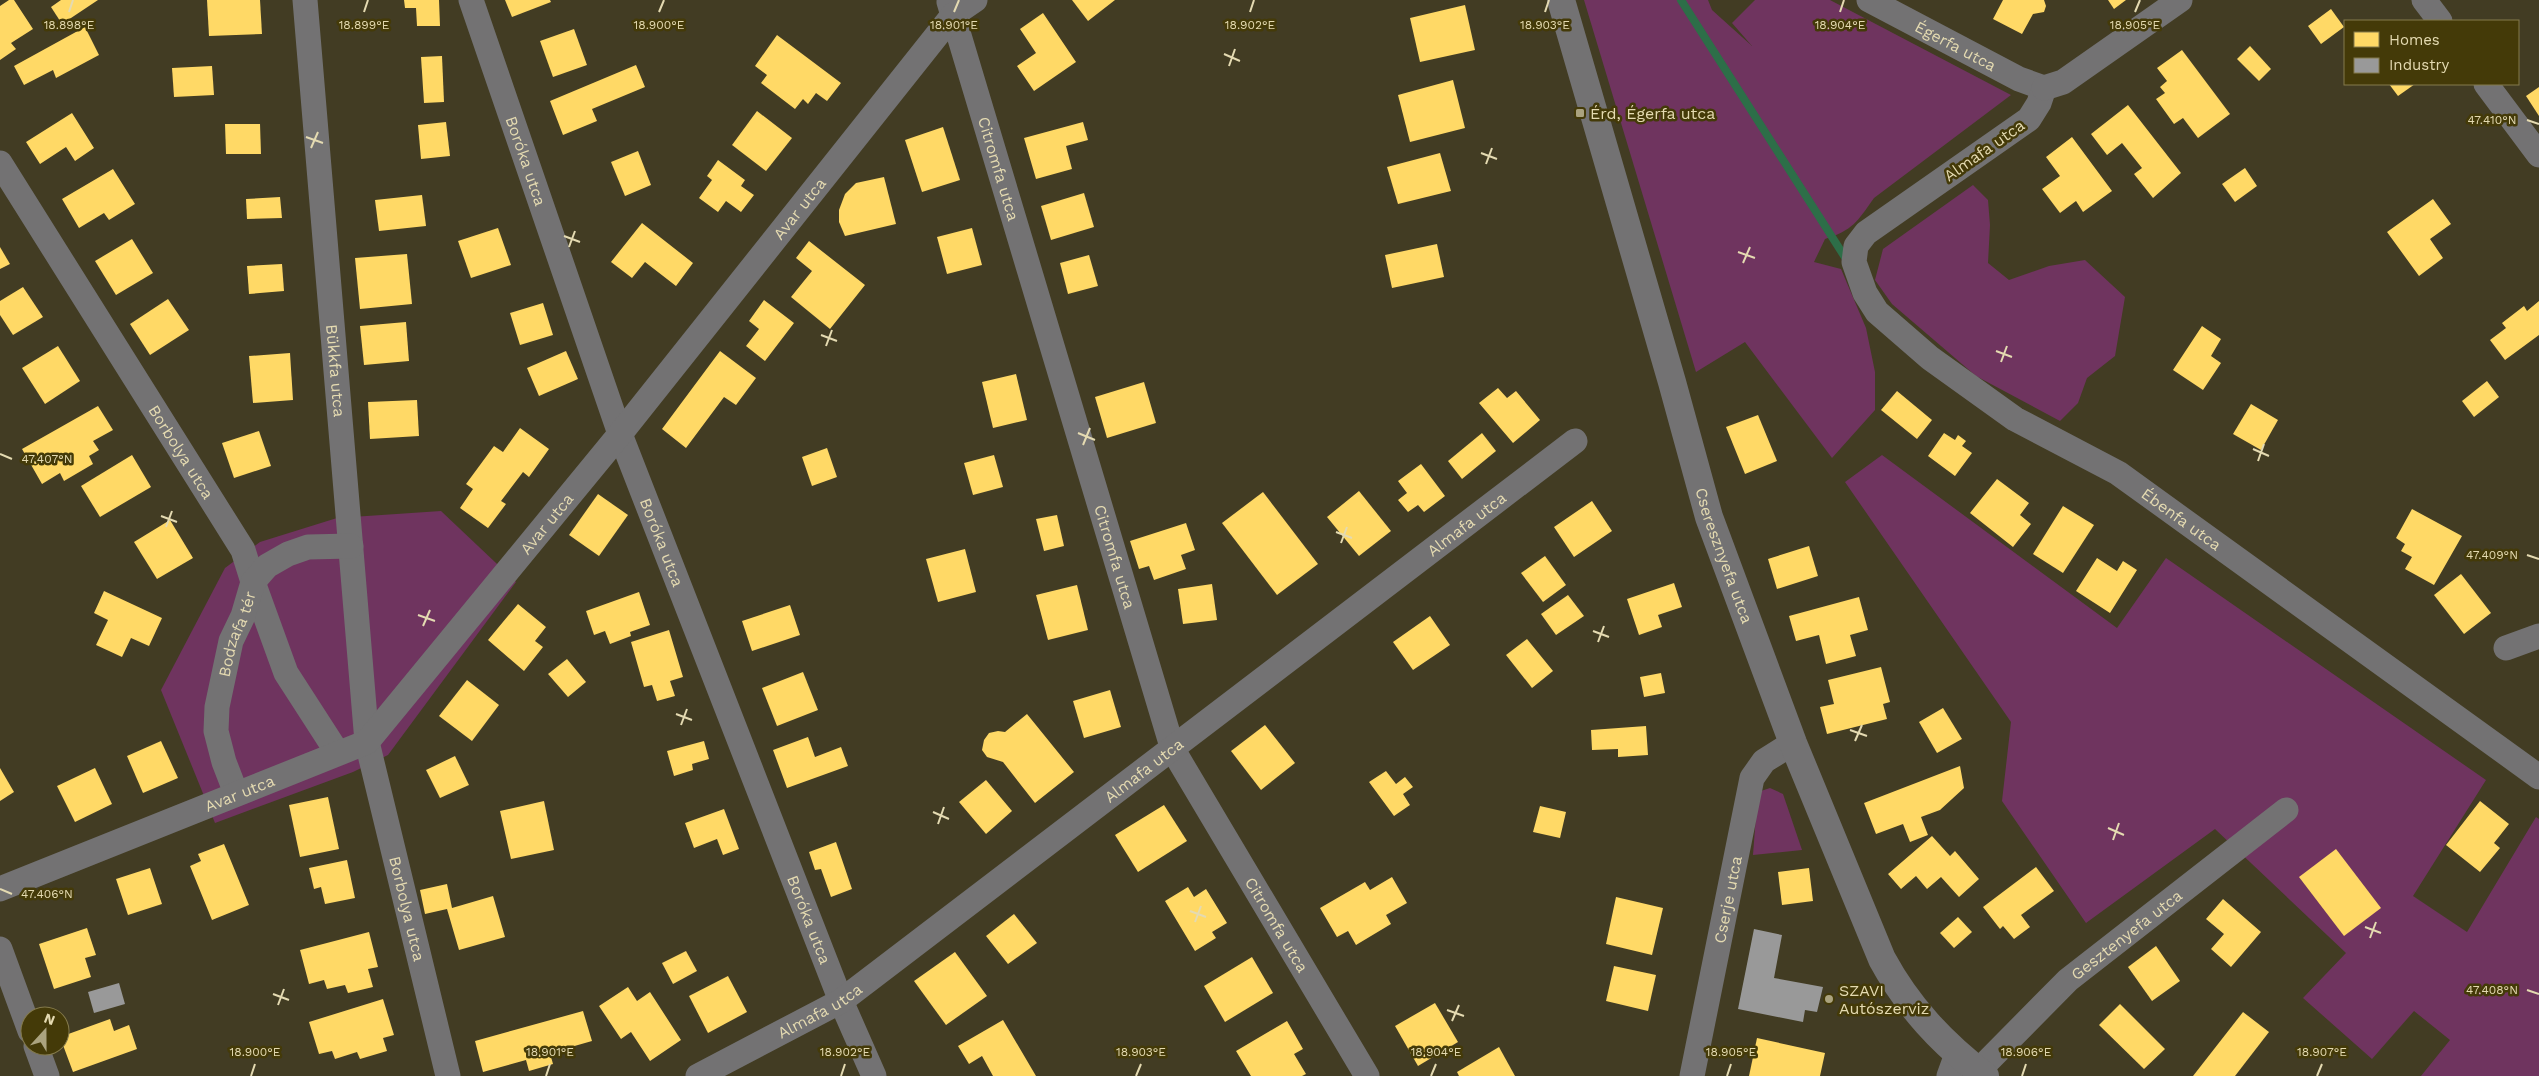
<svg xmlns="http://www.w3.org/2000/svg" width="2539" height="1076" font-family="'Work Sans',sans-serif">
<rect width="100%" height="100%" fill="#423c23"/>
<g fill="#6f345f">
<path d="M1584,0H1708L1712,10L1752,46L1732,23L1755,0H1830L2011,95L1874,198C1857,222 1853,230 1825,239L1814,262L1841,269L1866,328L1875,372V410L1832,458L1745,342L1696,372Z"/>
<polygon points="1973,185 1988,200 1990,225 1988,263 2009,280 2049,266 2085,260 2125,297 2115,356 2087,378 2078,403 2060,421 1976,376 1892,304 1875,280 1883,249"/>
<polygon points="1882,455 2117,628 2166,558 2486,780 2413,896 2467,932 2536,817 2539,819 2539,1076 2421,1076 2450,1040 2414,1011 2372,1059 2303,998 2346,953 2215,829 2086,923 2002,801 2011,722 1845,482"/>
<polygon points="441,511 516,582 388,755 353,772 215,823 161,690 225,568 260,542 337,518"/>
<polygon points="1770,788 1783,794 1802,850 1753,855 1757,802 1761,791"/>
</g>
<g fill="#ffd966">
<polygon points="9,0 14,0 33,29 11,43 16,49 0,60 0,6"/>
<polygon points="61,0 98,0 62,24 51,7"/>
<polygon points="207,0 260,0 262,34 209,36"/>
<polygon points="404,0 439,0 440,26 417,26 416,8 405,8"/>
<polygon points="505,0 550,0 551,2 512,17"/>
<polygon points="1072,0 1115,0 1088,21"/>
<polygon points="2003,0 2044,0 2046,6 2044,12 2033,14 2022,34 1993,19"/>
<polygon points="2108,0 2126,0 2114,9"/>
<polygon points="1465,5 1475,50 1420,62 1410,18"/>
<polygon points="2331,9 2344,27 2321,44 2308,26"/>
<polygon points="1043,13 1076,62 1034,91 1017,66 1036,53 1020,29"/>
<polygon points="85,27 99,55 56,78 53,70 24,85 14,66"/>
<polygon points="574,29 587,65 553,77 540,41"/>
<polygon points="777,35 841,83 827,101 816,93 808,104 803,99 795,109 761,83 767,75 755,66"/>
<polygon points="2250,46 2271,69 2259,81 2237,59"/>
<polygon points="2182,50 2230,114 2198,138 2183,118 2174,124 2156,99 2165,93 2160,87 2167,81 2157,68"/>
<polygon points="442,56 444,102 424,103 421,57"/>
<polygon points="636,65 645,87 592,109 597,121 563,135 550,101"/>
<polygon points="212,66 214,95 174,97 172,68"/>
<polygon points="1453,80 1465,128 1410,142 1398,95"/>
<polygon points="2389,84 2415,84 2398,96"/>
<polygon points="2539,87 2539,116 2526,96"/>
<polygon points="2128,105 2181,173 2153,198 2134,174 2142,168 2122,143 2107,155 2091,134"/>
<polygon points="757,111 792,138 766,171 732,145"/>
<polygon points="72,113 94,148 75,161 66,147 40,164 26,142"/>
<polygon points="446,122 450,156 421,159 418,125"/>
<polygon points="1083,122 1088,140 1066,146 1072,169 1036,179 1024,138"/>
<polygon points="225,124 260,124 261,154 226,154"/>
<polygon points="943,127 960,180 922,192 905,140"/>
<polygon points="2072,137 2112,191 2083,212 2076,201 2060,213 2042,189 2060,176 2046,157"/>
<polygon points="638,151 651,185 625,196 611,162"/>
<polygon points="1440,153 1451,191 1398,204 1387,167"/>
<polygon points="718,160 745,180 741,186 754,195 741,212 726,201 718,212 699,198 712,180 707,176"/>
<polygon points="2245,168 2257,186 2235,202 2222,184"/>
<polygon points="113,169 135,204 109,220 104,213 79,228 62,199"/>
<polygon points="884,177 896,224 845,236 839,222 839,210 845,194 856,183"/>
<polygon points="1084,193 1094,227 1051,240 1041,206"/>
<polygon points="422,195 426,226 379,231 375,200"/>
<polygon points="280,197 282,218 247,219 246,199"/>
<polygon points="2433,199 2451,224 2430,239 2443,258 2419,276 2387,232"/>
<polygon points="642,223 693,263 676,286 645,262 632,278 611,262"/>
<polygon points="498,228 511,265 471,278 458,241"/>
<polygon points="972,228 982,265 947,274 937,237"/>
<polygon points="132,239 153,273 116,295 95,261"/>
<polygon points="809,241 865,285 830,329 791,297 812,271 796,258"/>
<polygon points="1437,244 1444,277 1392,288 1385,255"/>
<polygon points="0,247 10,264 0,269"/>
<polygon points="407,254 412,304 360,309 355,258"/>
<polygon points="1089,255 1098,286 1068,294 1060,263"/>
<polygon points="282,264 284,291 249,294 247,266"/>
<polygon points="23,287 43,317 13,335 0,315 0,301"/>
<polygon points="168,299 189,330 150,355 130,324"/>
<polygon points="764,300 794,323 765,361 746,346 759,329 749,321"/>
<polygon points="2539,301 2539,335 2505,360 2490,340 2506,328 2502,323 2524,306 2527,311"/>
<polygon points="543,303 553,335 520,345 510,313"/>
<polygon points="406,322 409,361 364,365 360,326"/>
<polygon points="2202,326 2221,339 2211,356 2221,363 2203,390 2173,370"/>
<polygon points="58,346 80,381 45,404 22,368"/>
<polygon points="566,351 578,379 539,396 527,368"/>
<polygon points="720,351 756,378 736,405 724,397 686,448 662,429"/>
<polygon points="290,353 293,400 253,403 249,356"/>
<polygon points="1016,374 1027,420 993,428 982,382"/>
<polygon points="2487,381 2499,397 2474,417 2462,401"/>
<polygon points="1144,382 1156,423 1107,438 1095,397"/>
<polygon points="1498,388 1507,398 1516,391 1540,420 1513,443 1479,403"/>
<polygon points="1897,391 1932,420 1917,439 1881,410"/>
<polygon points="417,400 419,436 370,439 368,402"/>
<polygon points="2251,404 2278,420 2261,450 2233,434"/>
<polygon points="98,406 113,430 93,441 99,450 89,456 93,464 64,481 60,473 42,484 22,449"/>
<polygon points="1758,415 1777,461 1745,474 1726,427"/>
<polygon points="520,428 549,449 529,477 523,472 501,501 506,504 488,528 460,508 473,489 466,484 494,446 503,452"/>
<polygon points="259,431 271,466 234,478 222,443"/>
<polygon points="1482,433 1496,451 1462,479 1448,461"/>
<polygon points="1944,433 1955,440 1958,435 1966,441 1962,446 1972,453 1955,476 1928,456"/>
<polygon points="827,448 837,477 812,486 802,457"/>
<polygon points="132,455 151,487 100,517 81,486"/>
<polygon points="994,455 1003,487 973,495 964,463"/>
<polygon points="1421,464 1445,496 1424,512 1418,505 1408,512 1398,500 1407,493 1398,481"/>
<polygon points="1997,479 2029,503 2020,515 2031,524 2013,547 1970,513"/>
<polygon points="1359,491 1391,531 1359,556 1327,517"/>
<polygon points="1263,492 1318,564 1277,595 1222,523"/>
<polygon points="598,494 628,515 599,556 569,535"/>
<polygon points="1592,501 1612,531 1574,557 1554,527"/>
<polygon points="2063,506 2094,525 2063,573 2033,554"/>
<polygon points="2412,509 2462,536 2434,585 2405,569 2412,557 2401,551 2405,544 2396,538"/>
<polygon points="1057,515 1064,546 1044,551 1036,519"/>
<polygon points="170,520 193,558 157,579 134,542"/>
<polygon points="1186,523 1195,550 1181,555 1186,569 1154,580 1149,566 1139,569 1130,541"/>
<polygon points="1809,546 1818,576 1777,589 1768,559"/>
<polygon points="965,549 976,592 938,602 926,559"/>
<polygon points="1545,556 1566,585 1543,602 1521,573"/>
<polygon points="2097,558 2117,571 2123,561 2137,570 2110,613 2076,591"/>
<polygon points="2461,574 2491,613 2464,634 2434,595"/>
<polygon points="1674,583 1682,607 1658,615 1662,627 1639,635 1627,599"/>
<polygon points="1212,584 1217,620 1183,624 1178,589"/>
<polygon points="1077,585 1088,630 1048,640 1036,595"/>
<polygon points="104,591 162,618 149,646 131,638 122,657 96,645 108,620 94,613"/>
<polygon points="639,592 650,625 630,632 631,636 610,644 605,631 594,635 586,611"/>
<polygon points="1568,595 1584,616 1556,635 1541,614"/>
<polygon points="1859,597 1868,630 1850,635 1856,656 1826,664 1819,635 1796,641 1789,616"/>
<polygon points="518,604 546,627 535,641 543,647 524,671 488,640"/>
<polygon points="790,605 800,635 752,651 742,621"/>
<polygon points="1430,616 1450,645 1413,670 1393,642"/>
<polygon points="669,630 683,677 670,681 675,696 657,701 652,685 644,687 631,642"/>
<polygon points="1527,639 1553,671 1532,688 1506,655"/>
<polygon points="567,659 586,682 568,697 548,674"/>
<polygon points="1881,667 1890,702 1883,704 1887,719 1827,734 1820,707 1834,704 1828,680"/>
<polygon points="803,672 818,710 777,726 762,688"/>
<polygon points="1661,673 1665,693 1644,697 1640,677"/>
<polygon points="467,680 499,705 472,741 439,716"/>
<polygon points="1110,690 1121,727 1084,738 1073,701"/>
<polygon points="1943,708 1962,739 1937,753 1919,722"/>
<polygon points="1027,714 1074,772 1035,803 1003,762 987,757 982,750 984,740 989,733 998,731 1005,732"/>
<polygon points="1265,725 1295,763 1261,790 1231,751"/>
<polygon points="1646,726 1648,755 1618,757 1618,749 1592,750 1591,730"/>
<polygon points="808,737 815,757 841,747 848,766 787,788 773,750"/>
<polygon points="161,741 178,778 143,793 127,756"/>
<polygon points="704,741 709,759 692,764 693,770 674,776 667,751"/>
<polygon points="455,756 469,785 440,798 426,770"/>
<polygon points="1960,766 1964,788 1940,810 1921,817 1928,835 1910,842 1903,824 1876,834 1864,803"/>
<polygon points="0,768 14,792 0,801"/>
<polygon points="95,768 112,804 75,822 57,786"/>
<polygon points="1386,771 1396,784 1405,777 1413,787 1403,794 1410,805 1394,816 1369,782"/>
<polygon points="986,780 1012,811 986,834 959,802"/>
<polygon points="328,797 339,849 300,857 289,805"/>
<polygon points="544,801 554,850 511,859 500,811"/>
<polygon points="2480,801 2509,824 2494,843 2500,848 2480,872 2446,845"/>
<polygon points="1164,805 1187,841 1138,872 1115,835"/>
<polygon points="1540,806 1566,812 1560,838 1533,832"/>
<polygon points="724,809 739,849 723,855 717,839 694,848 685,823"/>
<polygon points="1932,836 1950,856 1955,851 1979,879 1959,897 1941,877 1927,889 1916,876 1901,889 1888,874"/>
<polygon points="836,842 852,889 831,897 821,869 815,870 809,852"/>
<polygon points="224,844 249,905 212,920 190,866 201,861 198,854"/>
<polygon points="2336,849 2381,908 2344,936 2299,877"/>
<polygon points="347,860 355,898 325,904 321,887 314,889 309,868"/>
<polygon points="2036,867 2054,891 2021,915 2030,927 2014,939 2003,926 2000,929 1983,907"/>
<polygon points="150,868 162,904 128,915 116,879"/>
<polygon points="1809,868 1813,901 1782,905 1778,872"/>
<polygon points="1392,877 1407,903 1386,915 1391,924 1356,945 1348,931 1337,937 1320,908 1365,882 1370,890"/>
<polygon points="447,884 452,908 493,896 505,937 459,950 447,909 425,914 420,890"/>
<polygon points="1188,887 1194,897 1206,889 1227,923 1212,932 1216,938 1195,951 1165,901"/>
<polygon points="1616,897 1663,908 1652,955 1606,944"/>
<polygon points="2223,899 2261,932 2231,967 2211,949 2224,934 2206,919"/>
<polygon points="1014,914 1037,943 1008,964 986,936"/>
<polygon points="1958,917 1972,932 1954,948 1940,933"/>
<polygon points="87,928 96,955 85,958 91,977 54,989 39,944"/>
<polygon points="369,932 378,967 368,969 373,987 348,993 345,985 327,989 324,980 309,984 300,950"/>
<polygon points="2156,946 2180,981 2152,1001 2128,967"/>
<polygon points="686,951 697,971 673,984 662,963"/>
<polygon points="955,952 987,996 946,1025 914,981"/>
<polygon points="1252,957 1273,993 1225,1022 1204,986"/>
<polygon points="1614,966 1656,975 1648,1011 1606,1001"/>
<polygon points="728,976 747,1012 708,1033 689,996"/>
<polygon points="628,987 637,1001 650,992 681,1040 650,1061 631,1032 621,1039 599,1006"/>
<polygon points="383,999 394,1035 383,1038 387,1051 360,1059 357,1052 335,1059 332,1051 319,1054 309,1022"/>
<polygon points="1435,1003 1458,1042 1418,1066 1395,1026"/>
<polygon points="2120,1004 2165,1049 2144,1069 2099,1025"/>
<polygon points="583,1011 592,1041 550,1053 553,1064 529,1071 526,1060 483,1072 475,1041"/>
<polygon points="2243,1012 2269,1032 2235,1076 2193,1076"/>
<polygon points="110,1019 114,1031 129,1025 137,1049 73,1072 60,1037"/>
<polygon points="1003,1020 1036,1076 993,1076 982,1056 969,1064 958,1046"/>
<polygon points="1287,1021 1303,1049 1294,1054 1306,1074 1302,1076 1251,1076 1236,1051"/>
<polygon points="1757,1038 1825,1053 1820,1076 1749,1076"/>
<polygon points="1499,1047 1515,1076 1459,1076 1457,1072"/>
</g>
<g fill="#999">
<polygon points="1754,929 1782,935 1774,978 1823,987 1817,1012 1805,1010 1803,1022 1738,1009"/>
<polygon points="119,983 125,1004 94,1013 88,992"/>
</g>
<g fill="none" stroke-linecap="round" stroke-linejoin="round">
<polyline stroke="#2d6e48" stroke-width="8" points="1681,0 1848,262"/>
<g stroke="#737273" stroke-width="25">
<path id="s1" d="M305,0L367,742L448,1076"/>
<path id="s2" d="M471,0L620,434L841,1001L874,1076"/>
<path id="s3" d="M1869,0L2019,79L2044,88"/>
<polyline points="2424,0 2440,21"/>
<path id="s4" d="M949,2L1173,750L1367,1076"/>
<polyline points="2486,84 2539,155"/>
<path id="s5" d="M2044,88L2039,103L2029,119L1866,233L1856,246L1854,262L1865,293L1877,312L1930,358L2015,419L2118,473L2539,777"/>
<polyline points="2044,88 2063,82 2180,0"/>
<path id="s6" d="M0,163L243,550L253,582L286,673L337,752"/>
<polyline points="2506,648 2539,636"/>
<path id="s7" d="M236,793L224,762L216,731L217,707L231,641L243,616L253,582L267,566L288,554L308,547L351,546"/>
<path id="s8" d="M0,889L367,742L620,434L953,15L975,0"/>
<polyline points="0,949 30,1031"/>
<polyline points="36,1046 47,1076"/>
<path id="s9" d="M1978,1071L2068,980L2286,810"/>
<path id="s10" d="M698,1076L841,1001L1575,441"/>
<path id="s11" d="M1692,1076L1752,778L1764,761L1793,743"/>
<polyline points="1949,1076 1957,1054"/>
</g>
<path stroke="#737273" stroke-width="28" id="s12" d="M1561,0L1672,382L1709,517L1793,743L1882,959C1908,1007 1942,1043 1985,1076"/>
</g>
<path fill="none" stroke="#e4dab1" stroke-width="2" d="M69,12L73,0M364,12L368,0M659,12L664,0M954,12L959,0M1250,12L1254,0M1545,12L1549,0M1840,12L1844,0M2135,12L2140,0M1224,54L1240,61M1229,66L1235,49M2527,120L2539,124M306,137L323,143M311,148L318,132M1481,153L1497,159M1486,164L1492,148M564,236L580,242M569,247L575,231M1738,252L1755,258M1743,263L1750,247M821,335L837,341M826,346L832,330M1996,351L2012,357M2001,362L2007,346M1078,433L1095,440M1083,445L1090,428M2253,449L2269,456M0,454L12,459M2258,461L2264,444M161,516L177,522M166,527L172,511M1336,532L1352,538M1341,543L1347,527M2527,555L2539,559M418,615L435,621M423,626L430,610M1593,631L1609,637M1598,642L1604,626M676,714L692,720M681,725L687,709M1850,730L1867,736M1855,741L1862,725M933,812L949,819M938,824L944,807M2108,828L2124,835M2113,840L2119,823M0,889L12,894M1190,911L1206,917M1195,922L1201,906M2365,927L2381,933M2370,938L2376,922M2527,990L2539,994M273,994L289,1000M278,1005L284,989M1447,1010L1464,1016M1452,1021L1459,1005M251,1076L255,1064M546,1076L550,1064M841,1076L845,1064M1136,1076L1141,1064M1431,1076L1436,1064M1727,1076L1731,1064M2022,1076L2026,1064M2317,1076L2322,1064"/>
<g fill="#aba37f" stroke="#443a08" stroke-width="2">
<rect x="1575" y="108" width="10" height="10" rx="2.5"/>
<circle cx="1829" cy="999" r="5"/>
</g>
<g text-anchor="middle" stroke-width="5" stroke-linejoin="round" paint-order="stroke">
<g font-size="16" fill="#e4dab1" stroke="#443a08">
<text dy="6" stroke="none"><textPath href="#s3" startOffset="98">Égerfa utca</textPath></text>
<text transform="translate(1984 150) rotate(-35)" y="6">Almafa utca</text>
<text dy="6" stroke="none"><textPath href="#s2" startOffset="170">Boróka utca</textPath></text>
<text dy="6" stroke="none"><textPath href="#s4" startOffset="174">Citromfa utca</textPath></text>
<text dy="6" stroke="none"><textPath href="#s8" startOffset="1082">Avar utca</textPath></text>
<text dy="6" stroke="none"><textPath href="#s1" startOffset="372">Bükkfa utca</textPath></text>
<text dy="6" stroke="none"><textPath href="#s6" startOffset="341">Borbolya utca</textPath></text>
<text dy="6" stroke="none"><textPath href="#s5" startOffset="691">Ébenfa utca</textPath></text>
<text dy="6" stroke="none"><textPath href="#s8" startOffset="678">Avar utca</textPath></text>
<text dy="6" stroke="none"><textPath href="#s10" startOffset="948">Almafa utca</textPath></text>
<text dy="6" stroke="none"><textPath href="#s2" startOffset="575">Boróka utca</textPath></text>
<text dy="6" stroke="none"><textPath href="#s12" startOffset="579">Cseresznyefa utca</textPath></text>
<text dy="6" stroke="none"><textPath href="#s4" startOffset="579">Citromfa utca</textPath></text>
<text dy="6" stroke="none"><textPath href="#s7" startOffset="165">Bodzafa tér</textPath></text>
<text dy="6" stroke="none"><textPath href="#s10" startOffset="542">Almafa utca</textPath></text>
<text dy="6" stroke="none"><textPath href="#s8" startOffset="258">Avar utca</textPath></text>
<text dy="6" stroke="none"><textPath href="#s11" startOffset="180">Cserje utca</textPath></text>
<text dy="6" stroke="none"><textPath href="#s1" startOffset="916">Borbolya utca</textPath></text>
<text dy="6" stroke="none"><textPath href="#s2" startOffset="980">Boróka utca</textPath></text>
<text dy="6" stroke="none"><textPath href="#s4" startOffset="984">Citromfa utca</textPath></text>
<text dy="6" stroke="none"><textPath href="#s9" startOffset="202">Gesztenyefa utca</textPath></text>
<text dy="6" stroke="none"><textPath href="#s10" startOffset="138">Almafa utca</textPath></text>
</g>
<g font-size="16" fill="#e4dab1" stroke="#443a08" text-anchor="start">
<text x="1590" y="119">Érd, Égerfa utca</text>
<text x="1839" y="996">SZAVI<tspan x="1839" dy="18">Autószerviz</tspan></text>
</g>
</g>
<g font-size="12" text-anchor="middle" fill="#e4dab1" stroke="#443a08" stroke-width="5" stroke-linejoin="round" paint-order="stroke">
<text x="69" y="29">18.898°E</text>
<text x="364" y="29">18.899°E</text>
<text x="659" y="29">18.900°E</text>
<text x="954" y="29">18.901°E</text>
<text x="1250" y="29">18.902°E</text>
<text x="1545" y="29">18.903°E</text>
<text x="1840" y="29">18.904°E</text>
<text x="2135" y="29">18.905°E</text>
<text x="2492" y="124">47.410°N</text>
<text x="47" y="463">47.407°N</text>
<text x="2492" y="559">47.409°N</text>
<text x="47" y="898">47.406°N</text>
<text x="2492" y="994">47.408°N</text>
<text x="255" y="1056">18.900°E</text>
<text x="550" y="1056">18.901°E</text>
<text x="845" y="1056">18.902°E</text>
<text x="1141" y="1056">18.903°E</text>
<text x="1436" y="1056">18.904°E</text>
<text x="1731" y="1056">18.905°E</text>
<text x="2026" y="1056">18.906°E</text>
<text x="2322" y="1056">18.907°E</text>
</g>
<rect x="2344" y="20" width="175" height="65" fill="#443a08" stroke="#847a4c"/>
<rect x="2354" y="32" width="25" height="15" fill="#ffd966" stroke="#847a4c"/>
<text x="2389" y="45" font-size="15" fill="#e4dab1">Homes</text>
<rect x="2354" y="58" width="25" height="15" fill="#999999" stroke="#847a4c"/>
<text x="2389" y="70" font-size="15" fill="#e4dab1">Industry</text>
<g transform="translate(45 1031) rotate(21)"><circle r="24" fill="#443a08" stroke="#847a4c"/>
<path d="M0-4L9 19L0 12L-9 19Z" fill="#aba37f"/>
<text y="-8" font-size="14" font-weight="bold" text-anchor="middle" fill="#e4dab1">N</text>
</g>
</svg>
